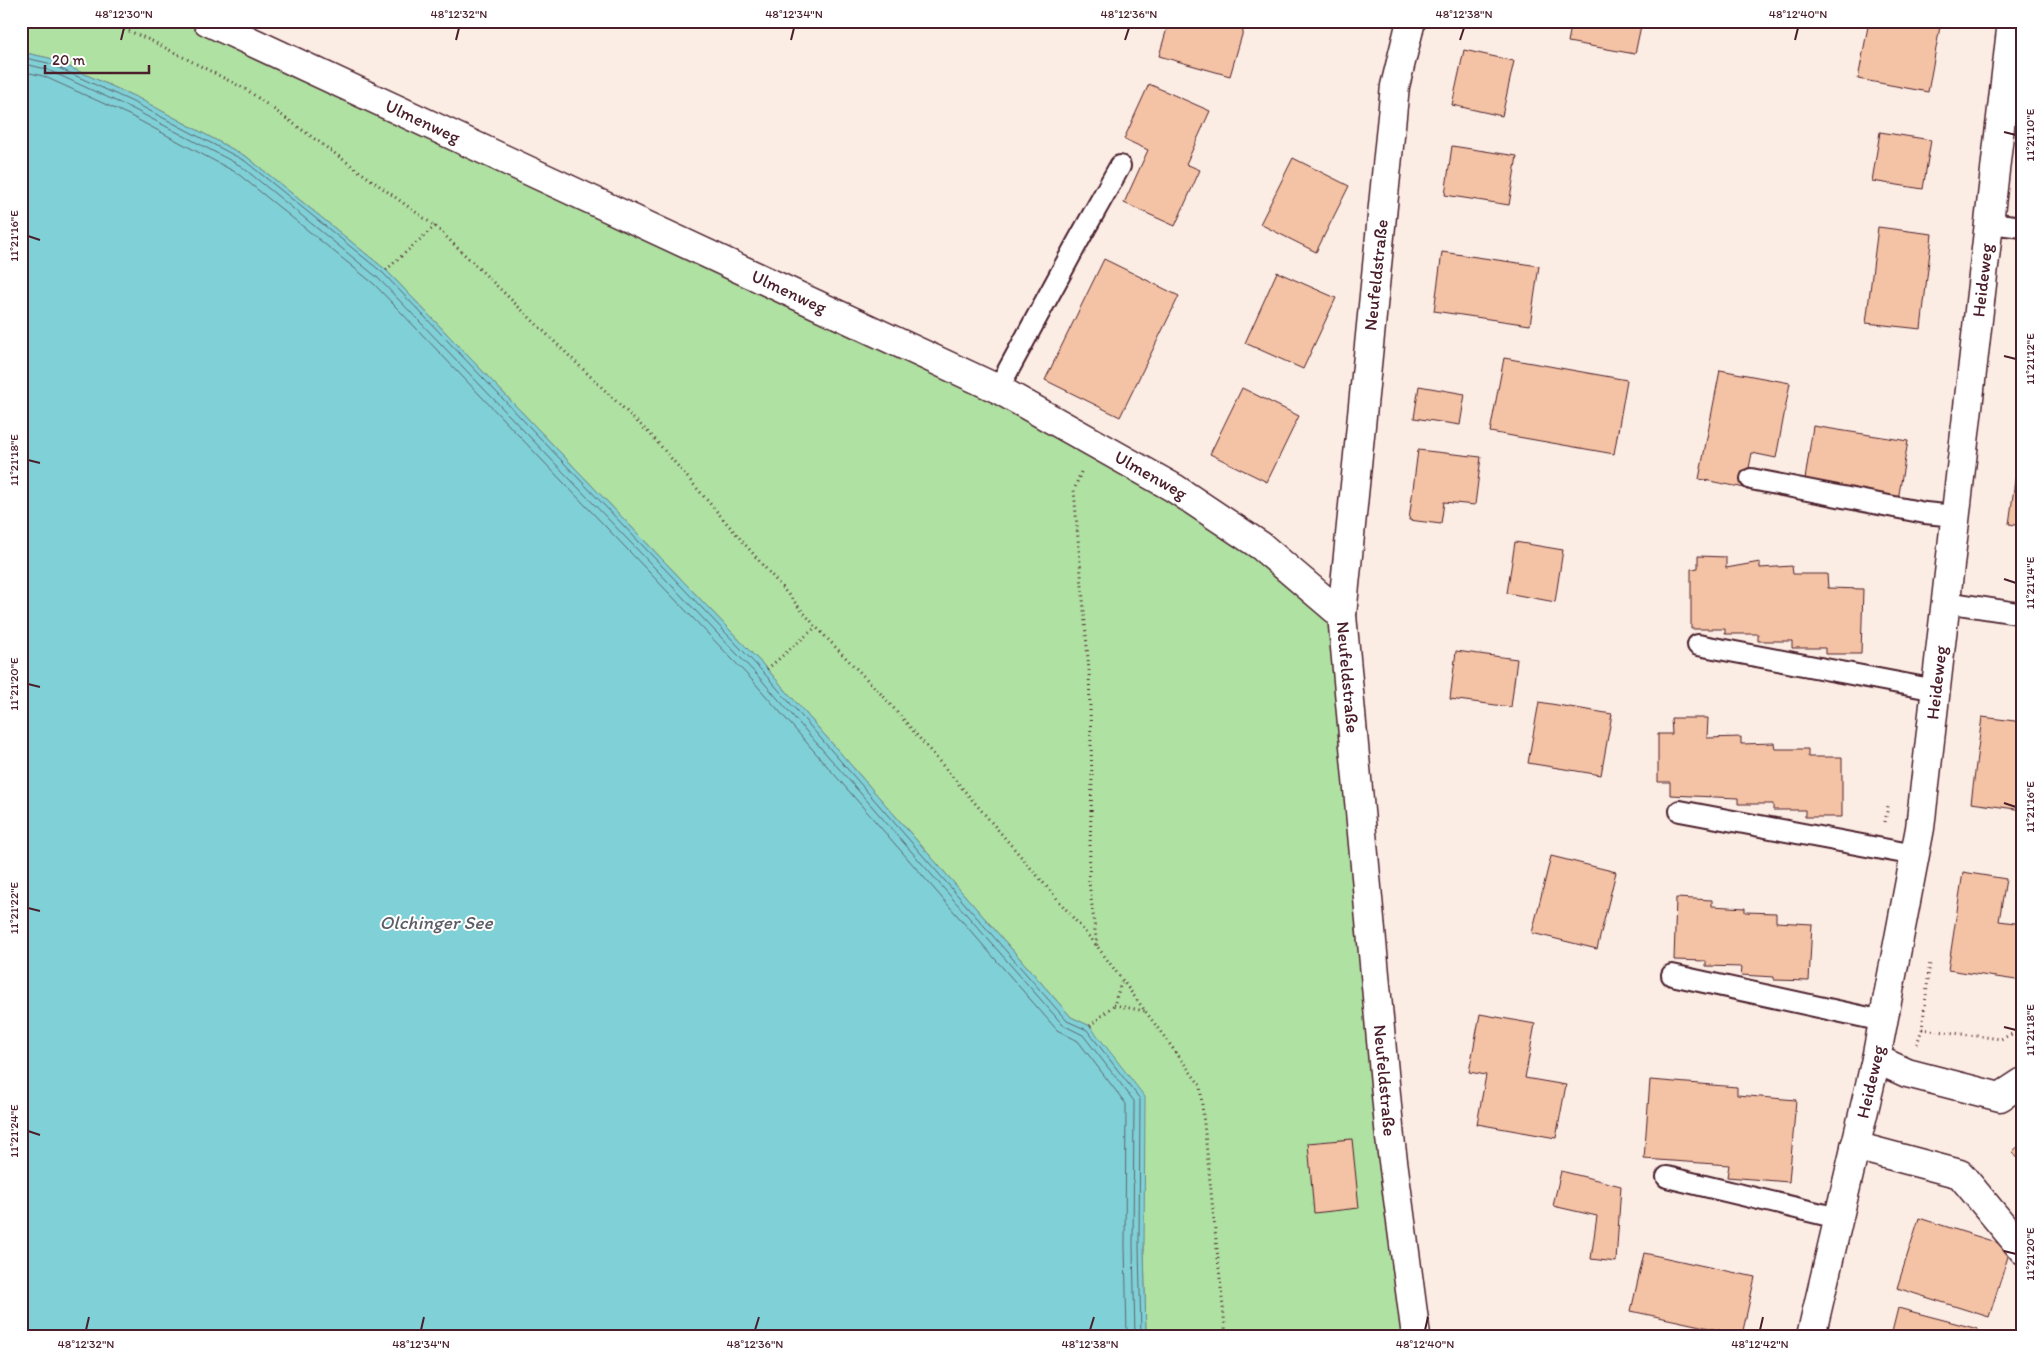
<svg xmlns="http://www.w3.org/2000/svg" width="2044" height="1357" font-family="Itim,sans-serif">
<rect width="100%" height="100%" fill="#fcede4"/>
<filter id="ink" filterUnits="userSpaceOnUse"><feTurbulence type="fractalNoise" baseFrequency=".02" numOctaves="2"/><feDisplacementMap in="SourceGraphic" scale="10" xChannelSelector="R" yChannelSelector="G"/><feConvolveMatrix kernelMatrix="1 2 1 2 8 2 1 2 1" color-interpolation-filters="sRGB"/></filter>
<g filter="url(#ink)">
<polygon fill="#afe1a2" stroke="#7c8066" points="21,21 207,21 1092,443 1342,615 1416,1336 1146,1336 1144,1246 1090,1026 1071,1017 767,669 386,270 247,157 138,98 49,58 21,52"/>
<polygon fill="#7fd1d7" stroke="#6a8a92" points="21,52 49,58 138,98 247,157 386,270 767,669 1071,1017 1090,1026 1145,1097 1144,1246 1146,1336 21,1336"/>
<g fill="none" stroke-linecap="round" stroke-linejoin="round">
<g stroke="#5f6670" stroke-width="1">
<polyline points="21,57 48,63 135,103 245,161 383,273 763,672 1067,1021 1087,1030 1140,1099 1139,1246 1141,1336"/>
<polyline points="21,63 46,69 133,109 241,166 378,278 758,676 1063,1025 1083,1035 1134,1101 1133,1246 1135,1336"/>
<polyline points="21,71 43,76 129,115 237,173 374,284 753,681 1057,1030 1078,1041 1126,1104 1125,1246 1127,1336"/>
</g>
</g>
<g fill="#f4c2a4" stroke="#4a1f2b">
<polygon points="1169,21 1246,21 1230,76 1159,56"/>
<polygon points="1510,21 1552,21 1550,29"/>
<polygon points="1572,21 1642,21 1635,54 1568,42"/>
<polygon points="1869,21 1941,21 1928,92 1858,79"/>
<polygon points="1464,50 1514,61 1502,116 1452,105"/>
<polygon points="1149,84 1210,111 1186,164 1200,170 1175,226 1124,203 1148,150 1124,139"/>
<polygon points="1880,132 1931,140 1923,189 1872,181"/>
<polygon points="1452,146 1517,156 1509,205 1445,195"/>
<polygon points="1293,158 1349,186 1316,252 1260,224"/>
<polygon points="1878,227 1932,234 1921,329 1866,323"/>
<polygon points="1442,252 1539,266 1530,325 1434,311"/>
<polygon points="1104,259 1179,296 1120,417 1045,380"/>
<polygon points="1277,272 1336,298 1303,369 1245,343"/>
<polygon points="1504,358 1627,380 1614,454 1490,432"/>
<polygon points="1720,370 1790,383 1776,458 1752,453 1745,488 1699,479"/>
<polygon points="1419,386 1465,394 1460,425 1414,418"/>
<polygon points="1242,388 1299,416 1267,482 1210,454"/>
<polygon points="1813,426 1908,441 1898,500 1804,486"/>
<polygon points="1418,450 1481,457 1475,505 1444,502 1441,524 1409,520"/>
<polygon points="2017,466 2023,466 2023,526 2009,524"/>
<polygon points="1515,542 1563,550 1555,602 1507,593"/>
<polygon points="1698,556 1726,557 1726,568 1760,562 1760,568 1792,566 1793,574 1827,574 1828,588 1863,589 1861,654 1825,654 1825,648 1792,648 1792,641 1758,641 1758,634 1725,634 1725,629 1691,629 1691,569 1698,568"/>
<polygon points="1456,651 1517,659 1511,707 1450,699"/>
<polygon points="1539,702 1612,714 1601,775 1528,763"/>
<polygon points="1982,717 2023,722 2023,810 1971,803"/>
<polygon points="1671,718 1708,718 1707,738 1741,737 1741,744 1774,743 1775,749 1808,749 1808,757 1842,757 1842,817 1805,817 1805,810 1773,810 1773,804 1738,804 1738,798 1670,795 1670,782 1658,782 1658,734 1672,734"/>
<polygon points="1551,856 1616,872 1597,949 1532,933"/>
<polygon points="1963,872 2006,879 1999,921 2023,924 2023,981 1948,970"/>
<polygon points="1676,898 1712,900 1712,906 1745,908 1745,912 1776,913 1776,922 1812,924 1809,981 1774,980 1774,977 1741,975 1742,967 1706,966 1706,961 1674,960"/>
<polygon points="1480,1014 1535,1024 1525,1078 1566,1085 1556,1138 1477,1124 1486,1075 1469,1072"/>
<polygon points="1650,1080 1737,1087 1737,1095 1796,1100 1789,1182 1727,1177 1729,1165 1644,1159"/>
<polygon points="1352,1139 1359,1208 1314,1213 1308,1143"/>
<polygon points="2023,1142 2023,1164 2012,1152"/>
<polygon points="1561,1171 1621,1186 1616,1262 1591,1259 1597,1216 1553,1206"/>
<polygon points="1919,1218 2011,1247 1989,1317 1897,1288"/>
<polygon points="1644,1253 1755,1277 1742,1335 1631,1311"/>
<polygon points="1898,1308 1978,1329 1977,1336 1891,1336"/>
</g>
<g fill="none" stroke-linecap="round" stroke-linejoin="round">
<defs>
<g id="lane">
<polyline points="1989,223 2023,227"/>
<polyline points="998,389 1077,243 1120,166"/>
<polyline points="1751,479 1925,513 1955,516"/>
<polyline points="1946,602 2023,614"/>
<polyline points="1698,645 1936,690"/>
<polyline points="1680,811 1915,855"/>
<polyline points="1672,975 1883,1021"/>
<polyline points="1667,1177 1838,1218"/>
</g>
<g id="street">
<path id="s1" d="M207,21L998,389L1174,488L1261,546L1342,615"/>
<path id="s2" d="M1411,21L1395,86L1342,615L1390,1138L1416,1336"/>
<polyline points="1876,1059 1907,1073 2000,1097 2023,1082"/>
<polyline points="1855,1146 1960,1174 2023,1250"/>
<path id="s3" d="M1811,1336L1876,1059L1920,828L2012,21"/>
</g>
</defs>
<use href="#lane" stroke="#4a1f2b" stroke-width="24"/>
<use href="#street" stroke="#4a1f2b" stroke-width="31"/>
<g stroke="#4a1f2b" stroke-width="3" stroke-dasharray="1 4" stroke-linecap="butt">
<polyline points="106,21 152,41 247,90 435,226 652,436 816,627 884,697 1053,894 1097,946 1200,1085 1226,1336"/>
<polyline points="386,270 435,226"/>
<polyline points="1081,472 1074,490 1089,671 1092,779 1089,882 1097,946"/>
<polyline points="767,669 816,627"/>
<polyline points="1885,822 1888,806"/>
<polyline points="1114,1005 1145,1011"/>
<polyline points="1090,1026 1114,1005 1122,980"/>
<polyline points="1922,1029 2001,1039 2023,1029"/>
<polyline points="1917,1044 1922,1029 1930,962"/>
</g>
<use href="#lane" stroke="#fff" stroke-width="20"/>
<use href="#street" stroke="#fff" stroke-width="28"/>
</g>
</g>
<path fill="none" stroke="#4a1f2b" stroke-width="2" d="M121,40L124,28M456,40L459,28M791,40L794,28M1125,40L1129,28M1460,40L1464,28M1795,40L1798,28M2004,132L2016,135M28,236L40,240M2004,356L2016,359M28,460L40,463M2004,579L2016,583M28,684L40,687M2004,803L2016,807M28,908L40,911M2004,1027L2016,1030M28,1131L40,1135M2004,1251L2016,1254M86,1330L89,1317M421,1330L424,1317M755,1330L759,1317M1090,1330L1094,1317M1425,1330L1428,1317M1760,1330L1763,1317"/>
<g text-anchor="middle" stroke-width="4" stroke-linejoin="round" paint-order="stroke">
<g font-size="18" fill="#4a1f2b" stroke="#fff">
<text dy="6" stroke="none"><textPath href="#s1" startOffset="238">Ulmenweg</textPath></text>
<text transform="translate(1376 275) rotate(-84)" y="6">Neufeldstraße</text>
<text dy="6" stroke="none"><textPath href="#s3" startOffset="1071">Heideweg</textPath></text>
<text dy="6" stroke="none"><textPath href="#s1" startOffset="642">Ulmenweg</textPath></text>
<text dy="6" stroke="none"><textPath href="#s1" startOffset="1048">Ulmenweg</textPath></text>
<text dy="6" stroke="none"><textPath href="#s2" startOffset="661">Neufeldstraße</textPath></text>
<text dy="6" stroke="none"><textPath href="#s3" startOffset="666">Heideweg</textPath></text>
<text dy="6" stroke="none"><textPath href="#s2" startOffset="1066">Neufeldstraße</textPath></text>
<text dy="6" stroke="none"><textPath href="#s3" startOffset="261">Heideweg</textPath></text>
</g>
<g font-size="19" font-style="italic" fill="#5d5d67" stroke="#fff">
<text x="436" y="929">Olchinger See</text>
</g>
</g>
<rect width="2044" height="1357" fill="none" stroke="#fff" stroke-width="55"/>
<path d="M45 65v8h104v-8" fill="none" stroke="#4a1f2b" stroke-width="2.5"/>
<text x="52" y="65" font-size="15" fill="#4a1f2b" stroke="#ffffff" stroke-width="4" paint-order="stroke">20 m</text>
<rect x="28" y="28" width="1988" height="1302" fill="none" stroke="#4a1f2b" stroke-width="2"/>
<g font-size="12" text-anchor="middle" fill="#4a1f2b">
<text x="124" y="18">48°12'30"N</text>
<text x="459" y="18">48°12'32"N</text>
<text x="794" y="18">48°12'34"N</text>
<text x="1129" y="18">48°12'36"N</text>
<text x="1464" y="18">48°12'38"N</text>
<text x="1798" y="18">48°12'40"N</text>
<text transform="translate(2030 135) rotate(-90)" y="4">11°21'10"E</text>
<text transform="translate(14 236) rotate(-90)" y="4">11°21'16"E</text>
<text transform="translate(2030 359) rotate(-90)" y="4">11°21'12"E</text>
<text transform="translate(14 460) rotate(-90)" y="4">11°21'18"E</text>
<text transform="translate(2030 583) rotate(-90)" y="4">11°21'14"E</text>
<text transform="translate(14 684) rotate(-90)" y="4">11°21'20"E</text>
<text transform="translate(2030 807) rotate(-90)" y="4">11°21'16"E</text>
<text transform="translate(14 908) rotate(-90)" y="4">11°21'22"E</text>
<text transform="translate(2030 1030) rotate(-90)" y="4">11°21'18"E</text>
<text transform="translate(14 1131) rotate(-90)" y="4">11°21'24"E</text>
<text transform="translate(2030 1254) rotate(-90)" y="4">11°21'20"E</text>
<text x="86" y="1348">48°12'32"N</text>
<text x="421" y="1348">48°12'34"N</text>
<text x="755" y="1348">48°12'36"N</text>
<text x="1090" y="1348">48°12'38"N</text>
<text x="1425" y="1348">48°12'40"N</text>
<text x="1760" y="1348">48°12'42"N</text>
</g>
</svg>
